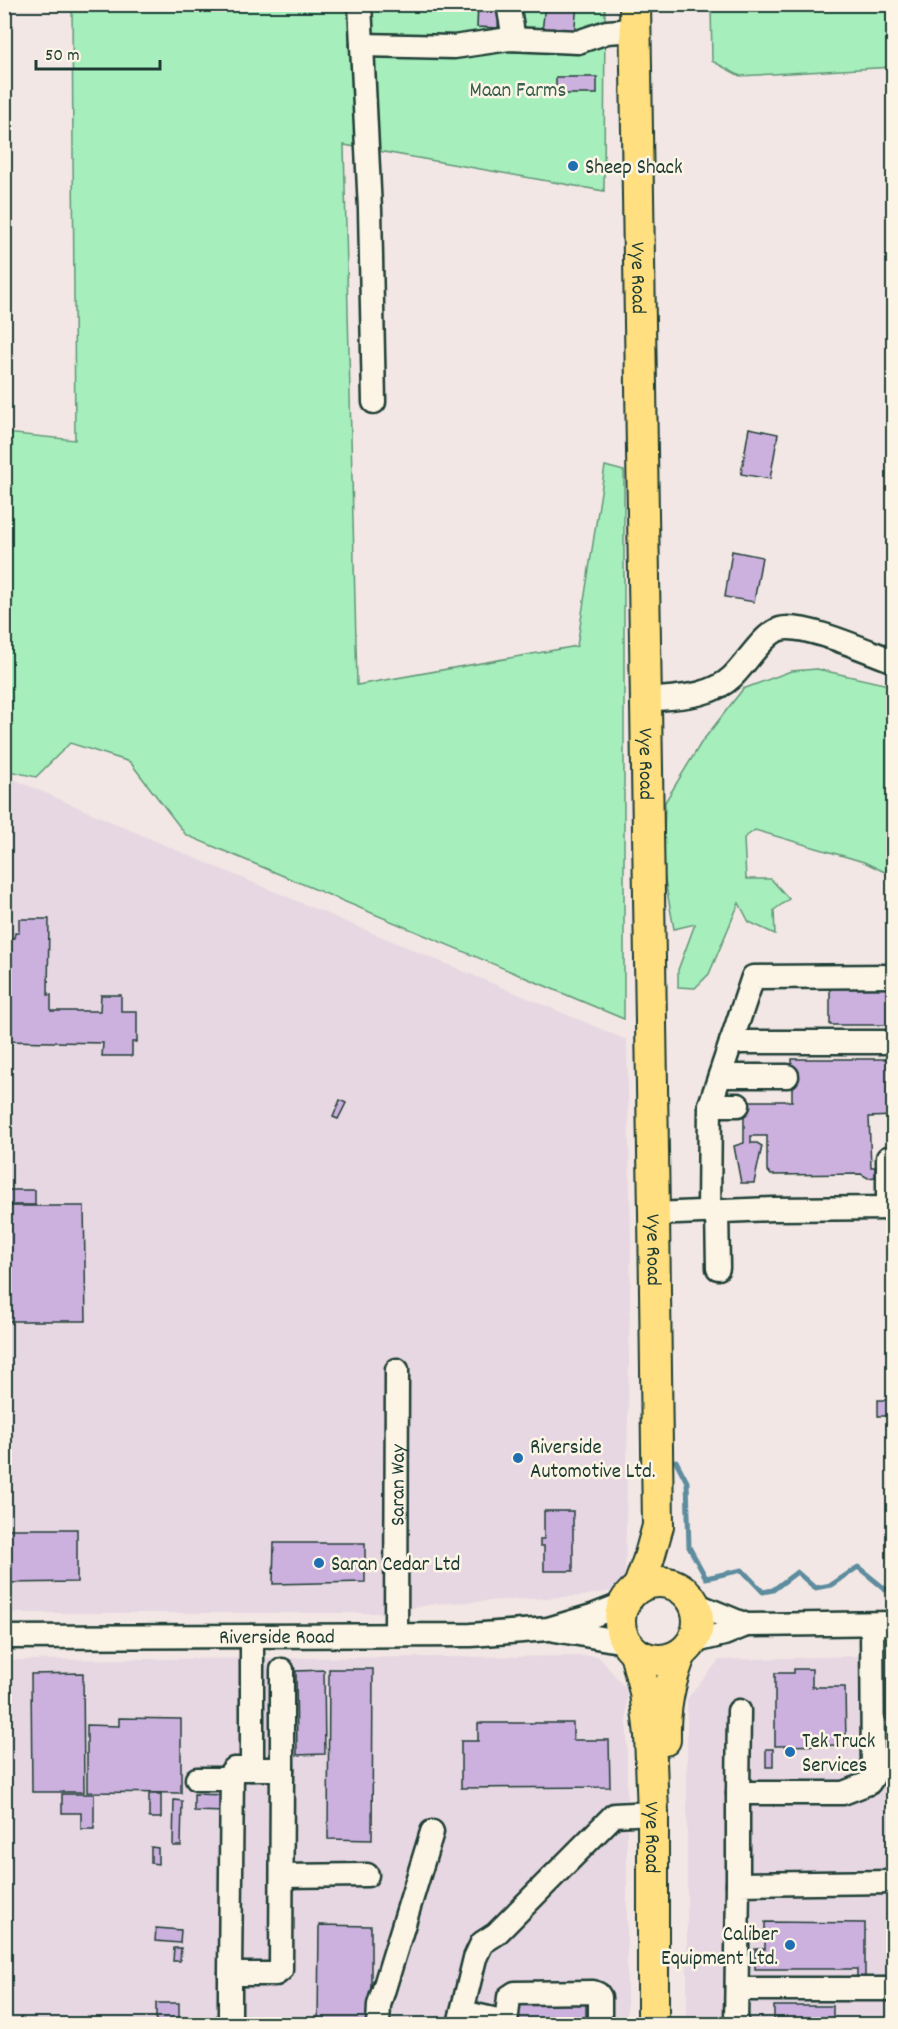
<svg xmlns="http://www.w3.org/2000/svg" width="898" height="2029" font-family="Dekko,sans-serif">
<rect width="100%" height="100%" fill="#f2e7e4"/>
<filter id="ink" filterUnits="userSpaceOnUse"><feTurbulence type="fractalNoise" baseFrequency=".0167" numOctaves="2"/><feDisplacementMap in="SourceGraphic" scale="12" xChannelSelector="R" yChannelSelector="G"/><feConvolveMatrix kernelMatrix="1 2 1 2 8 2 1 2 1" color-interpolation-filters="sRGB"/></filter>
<g filter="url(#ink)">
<g fill="#e7d7e2">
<polygon points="4,775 183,853 627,1040 631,1247 625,1582 611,1591 582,1596 434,1604 385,1613 5,1613"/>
<polygon points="893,1655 893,2024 687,2024 687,1699 719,1660"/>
<polygon points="598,1656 627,1690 627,2024 5,2024 4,1660"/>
</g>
<g fill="#a6eebc" stroke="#629678" stroke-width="1.5">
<polygon points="72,5 605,5 604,191 344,145 357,685 577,646 605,466 624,471 624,1019 186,835 130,762 70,743 36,777 5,770 5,433 75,440"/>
<polygon points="711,5 893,5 893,67 740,76 712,61"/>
<polygon points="817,669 893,686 893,876 864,862 755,830 744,838 746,879 771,879 789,899 774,910 775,934 749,922 739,903 709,974 695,988 678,987 678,970 695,924 674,929 663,870 665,802 701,743 743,689 791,671"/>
</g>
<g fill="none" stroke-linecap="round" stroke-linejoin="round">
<polyline stroke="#5d8c9e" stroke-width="5" points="676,1461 687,1482 689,1547 706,1578 742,1570 763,1592 773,1590 797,1572 815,1588 831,1585 858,1567 885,1589 894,1589"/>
</g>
<g fill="#ccb1df" stroke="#1f3d34" stroke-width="1.5">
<polygon points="478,4 500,4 498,28 477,27"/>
<polygon points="545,4 577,4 574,35 542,33"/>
<rect x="556" y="77" width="41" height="17"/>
<polygon points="749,428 778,434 770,479 741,474"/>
<polygon points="732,551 762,557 754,602 725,597"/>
<polygon points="19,919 49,919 48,995 51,995 51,1011 100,1011 101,995 121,995 121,1011 137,1011 137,1042 132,1042 132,1056 102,1056 103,1043 4,1041 4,994 9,994 10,938 14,938 15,933 19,933"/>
<rect x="830" y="986" width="64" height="39"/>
<polygon points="792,1059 894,1059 894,1116 869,1117 871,1167 875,1167 875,1177 868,1178 861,1174 771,1175 767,1170 767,1136 751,1136 751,1143 757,1143 762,1146 754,1183 741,1183 734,1146 744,1143 744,1101 792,1101"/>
<polygon points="340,1100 346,1103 338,1119 333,1117"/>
<rect x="4" y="1190" width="31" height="15"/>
<polygon points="4,1206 84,1206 86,1321 4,1321"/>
<rect x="878" y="1400" width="16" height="16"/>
<polygon points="544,1511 573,1511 573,1571 544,1571 544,1546 540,1546 540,1539 544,1539"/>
<polygon points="4,1529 77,1529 77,1582 4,1583"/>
<polygon points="274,1543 365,1543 365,1582 273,1584"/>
<polygon points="329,1669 373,1669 372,1840 328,1839"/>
<polygon points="794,1669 812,1669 812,1687 845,1687 846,1745 775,1746 775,1673 794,1673"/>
<polygon points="324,1670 325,1754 297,1755 296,1671"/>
<polygon points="83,1673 84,1792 32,1792 31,1674"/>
<polygon points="119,1718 181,1719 181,1793 87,1792 87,1725 119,1726"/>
<polygon points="478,1723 573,1723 573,1740 609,1740 610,1787 461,1788 461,1741 478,1741"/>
<rect x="766" y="1749" width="7" height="18"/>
<polygon points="62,1794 94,1794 94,1829 81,1829 81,1813 62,1813"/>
<rect x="149" y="1794" width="12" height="24"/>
<polygon points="194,1794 225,1795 225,1812 194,1811"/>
<polygon points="174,1800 182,1801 181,1846 173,1846"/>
<polygon points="151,1847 158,1848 158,1864 151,1863"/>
<polygon points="765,1922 865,1923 865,1978 857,1978 857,1969 755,1969 755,1949 765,1949"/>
<polygon points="319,1925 371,1926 371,2024 318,2024"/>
<polygon points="156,1928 181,1930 180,1943 155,1941"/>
<polygon points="174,1948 181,1948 180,1961 173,1961"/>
<rect x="513" y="2002" width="73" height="22"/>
<rect x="156" y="2003" width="23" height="21"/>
<rect x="774" y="2006" width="59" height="18"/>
</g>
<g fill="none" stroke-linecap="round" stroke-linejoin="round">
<defs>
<g id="minor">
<polyline points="360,4 370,210 374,402"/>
<polyline points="508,4 514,39"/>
<polyline points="362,45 454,47 509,39 578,42 607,32 635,30"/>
<path d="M646,700C675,697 710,698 732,677C746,664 763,634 780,629C803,622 869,652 894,661"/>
<polyline points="731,1042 894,1042"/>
<polyline points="720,1076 787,1076"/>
<polyline points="710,1105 738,1105"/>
<polyline points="888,1208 888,1158 894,1158"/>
<polyline points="717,1211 718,1268"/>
<polyline points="709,1212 710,1105 753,977 894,976"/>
<polyline points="654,1214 773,1209 894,1208"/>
<polyline points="695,1604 746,1625 894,1623"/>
<polyline points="555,1630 625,1642"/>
<path id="s1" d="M396,1635L397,1370"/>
<path id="s2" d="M4,1637L471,1635L548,1629L592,1616L623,1604"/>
<polyline points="692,1642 724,1634 746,1625"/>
<polyline points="739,1711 738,1793 843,1793 869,1783 873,1777 872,1624"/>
<polygon points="234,1769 282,1769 281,1970 276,1974 230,1974 232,1771"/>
<polyline points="252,1769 252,1636"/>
<polyline points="282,1769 282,1670"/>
<polyline points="197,1779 232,1779"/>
<polyline points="282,1876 367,1875"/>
<polyline points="738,1884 738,1793"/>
<polyline points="737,1989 894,1989"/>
<polyline points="462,2012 506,2022"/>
<polyline points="230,2024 230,1974"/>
<polyline points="378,2024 379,2005 432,1832"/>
<polyline points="459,2024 475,1958 482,1943 496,1934 614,1815 653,1813"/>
<polyline points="506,2024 509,1997 515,1993 593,1992 598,1994 600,1997 600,2024"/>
<polyline points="736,2024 738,1884 894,1882"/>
</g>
<g id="major">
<path id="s3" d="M635,4L654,1214L658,1526L649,1558L639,1586"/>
<circle cx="659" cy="1621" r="39"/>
<path id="s4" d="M635,1653L645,1692L650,1735L653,1813V2024"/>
<path d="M665,1740C664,1709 669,1682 681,1654"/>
</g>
</defs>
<use href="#minor" stroke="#1f3d34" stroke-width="27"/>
<use href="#major" stroke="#1f3d34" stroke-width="34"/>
<use href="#minor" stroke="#fcf5e5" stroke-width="22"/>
<use href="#major" stroke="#ffdf80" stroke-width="30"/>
</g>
</g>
<g fill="#1f6fb2" stroke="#fcf5e5" stroke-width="2">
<circle cx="573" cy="166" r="6"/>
<circle cx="518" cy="1458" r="6"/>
<circle cx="319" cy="1563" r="6"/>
<circle cx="790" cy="1752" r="6"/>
<circle cx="790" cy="1945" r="6"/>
</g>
<g text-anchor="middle" stroke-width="5" stroke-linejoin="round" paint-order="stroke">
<g font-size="21" fill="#3a604f" stroke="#fcf5e5">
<text x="518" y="96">Maan Farms</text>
</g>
<g font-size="21" fill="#1f3d34" stroke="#fcf5e5" text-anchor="start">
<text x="585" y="173">Sheep Shack</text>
<text x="530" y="1453">Riverside<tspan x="530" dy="24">Automotive Ltd.</tspan></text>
<text x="331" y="1570">Saran Cedar Ltd</text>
<text x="802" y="1747">Tek Truck<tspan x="802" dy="24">Services</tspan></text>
<text x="778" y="1940" text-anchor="end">Caliber<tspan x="778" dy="24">Equipment Ltd.</tspan></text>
</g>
<g font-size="21" fill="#1f3d34" stroke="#fcf5e5">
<text dy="7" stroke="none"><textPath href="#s3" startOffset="274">Vye Road</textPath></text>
<text dy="7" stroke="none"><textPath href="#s3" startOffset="760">Vye Road</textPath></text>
<text dy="7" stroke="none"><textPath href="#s3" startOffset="1246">Vye Road</textPath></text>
<text dy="7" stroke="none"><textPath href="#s1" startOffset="150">Saran Way</textPath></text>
<text dy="7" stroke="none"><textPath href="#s2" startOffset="273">Riverside Road</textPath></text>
<text dy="7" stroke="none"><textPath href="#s4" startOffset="186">Vye Road</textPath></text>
</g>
</g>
<rect width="898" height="2029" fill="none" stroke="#fcf5e5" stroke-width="24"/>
<rect x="12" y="12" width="874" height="2005" fill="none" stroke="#1f3d34" stroke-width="2" filter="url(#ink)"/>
<path d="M36 60v9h124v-9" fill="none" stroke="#1f3d34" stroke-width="3"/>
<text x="45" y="60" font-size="18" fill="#1f3d34" stroke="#fcf5e5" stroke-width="4.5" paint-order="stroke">50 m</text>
</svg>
